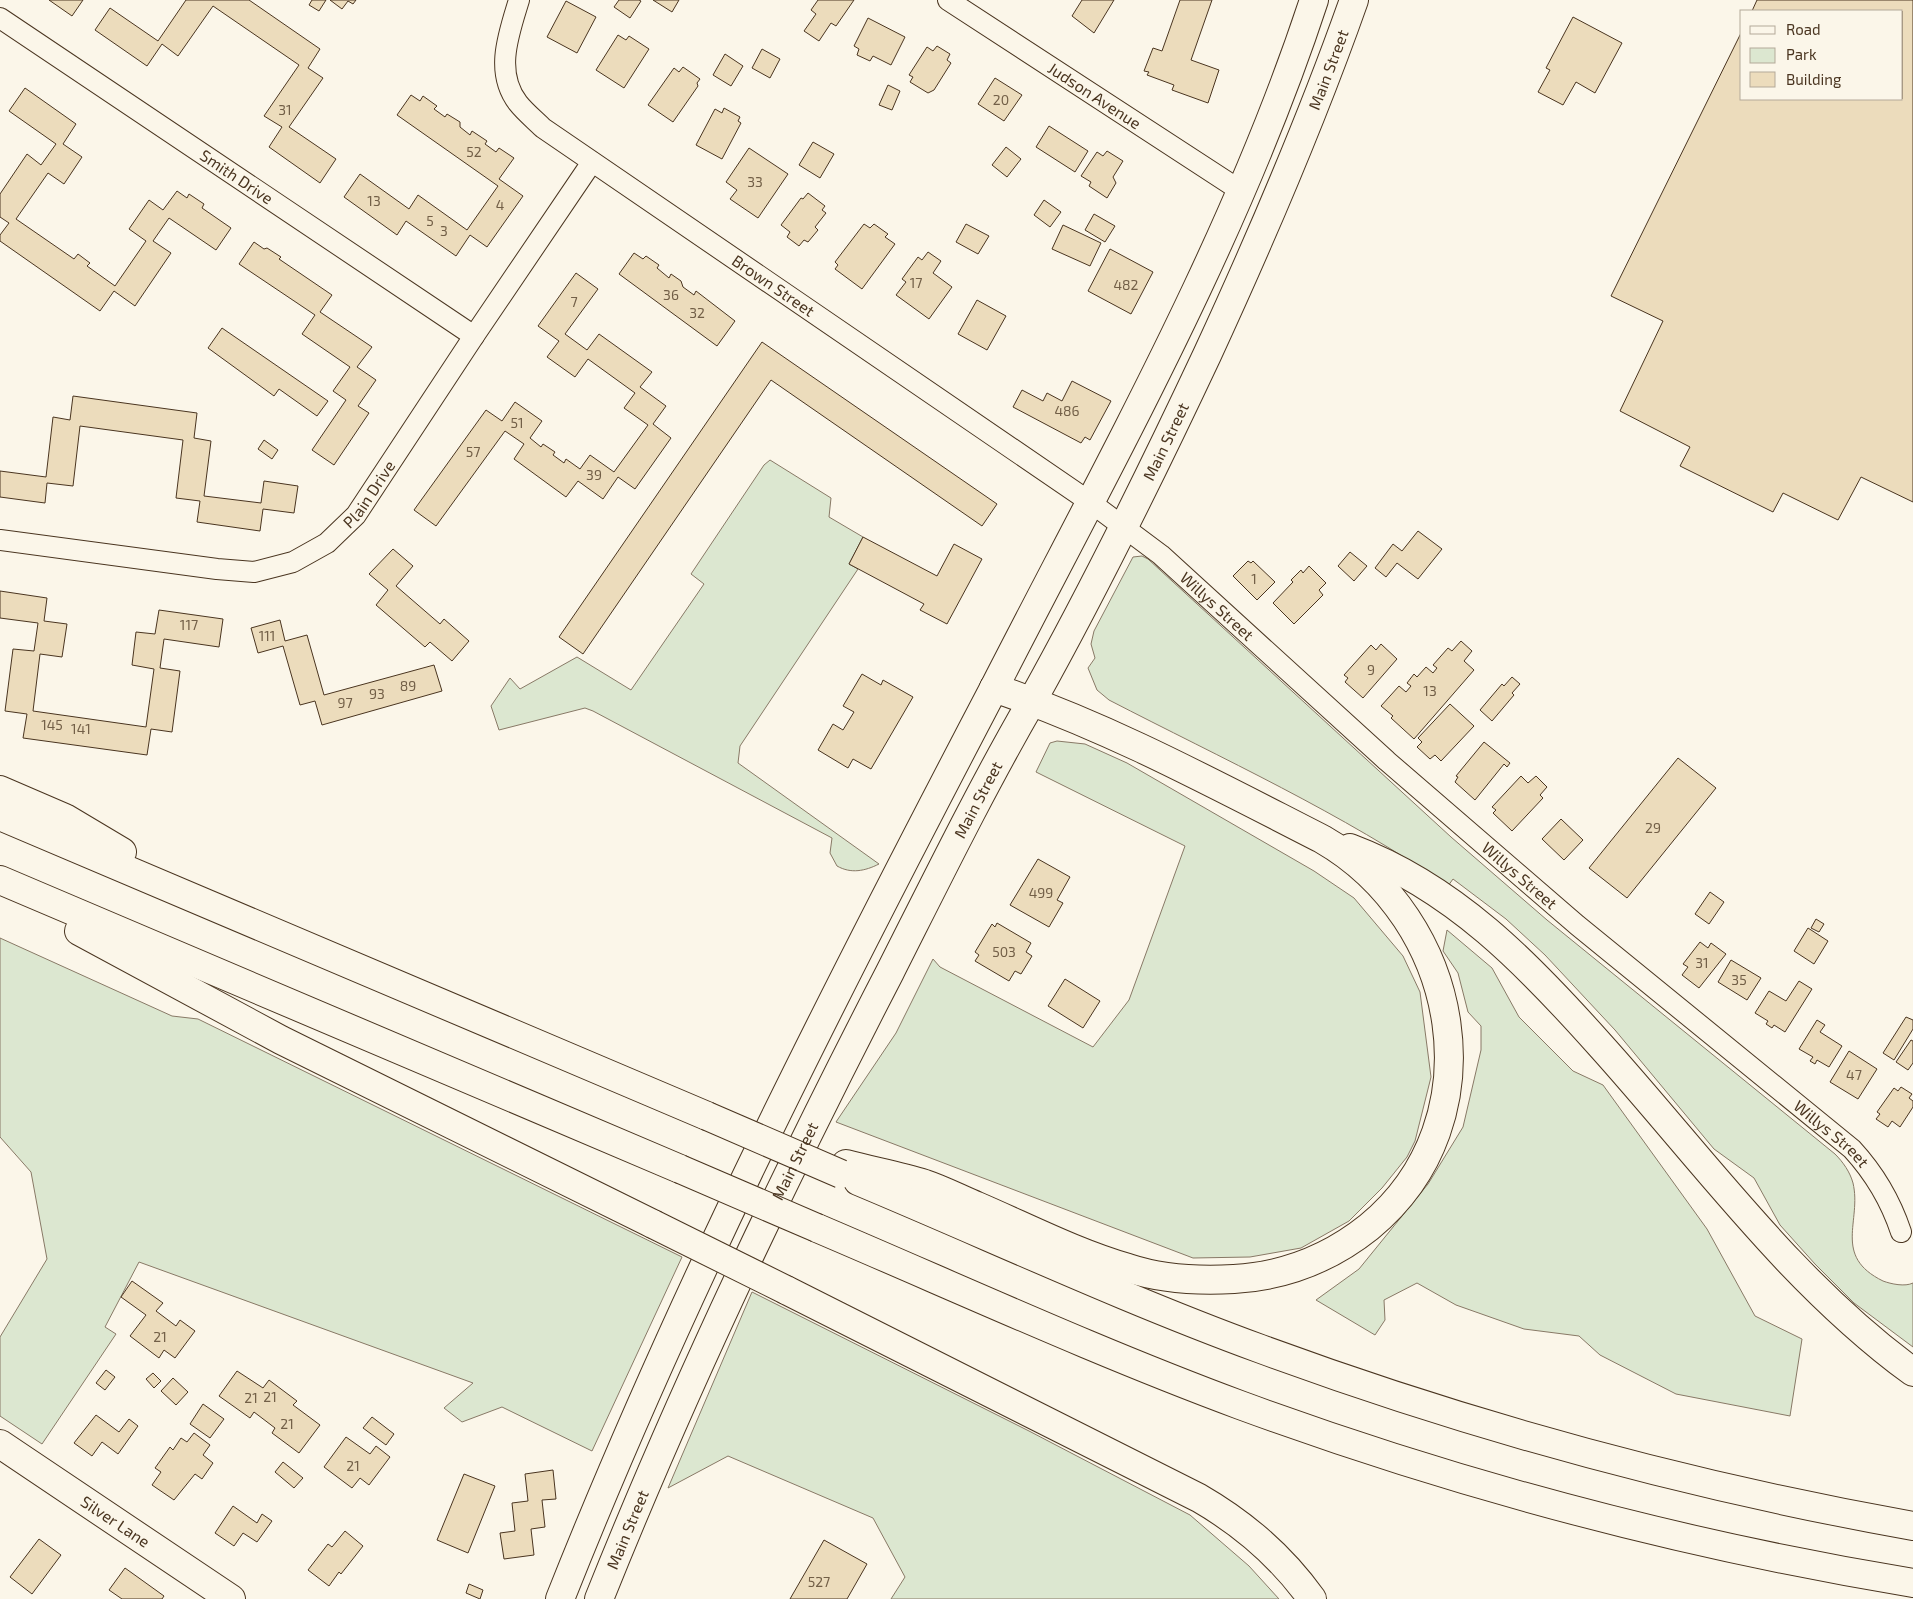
<svg xmlns="http://www.w3.org/2000/svg" width="1913" height="1599" font-family="'Exo 2',sans-serif">
<rect width="100%" height="100%" fill="#fbf6e9"/>
<g fill="#dce7d0" stroke="#887966">
<path d="M770,460L831,498L829,517L863,537L849,564L858,569L740,746L738,763L879,864C865,871 851,874 837,866L830,853L832,838L593,711L585,708L499,730L491,706L510,678L520,689L577,657L631,690L704,584L691,574L764,465Z"/>
<path d="M1142,556L1148,559L1451,837L1547,920L1835,1154C1843,1162 1850,1172 1853,1183C1862,1221 1832,1256 1883,1281C1891,1284 1905,1287 1913,1283V1347L1854,1303L1815,1264L1780,1225L1754,1178L1714,1149L1615,1030L1545,955L1506,919L1453,879L1448,886C1342,813 1223,759 1109,700L1097,690L1088,668L1095,658L1091,644L1094,631L1133,557Z"/>
<polygon points="1057,741 1085,744 1127,763 1314,871 1354,898 1403,956 1420,992 1431,1077 1415,1141 1407,1157 1382,1188 1349,1221 1301,1248 1250,1257 1193,1258 836,1122 896,1033 933,959 940,967 1093,1047 1129,1000 1185,846 1036,772 1050,743"/>
<polygon points="1447,930 1492,968 1519,1017 1573,1071 1603,1085 1707,1229 1755,1316 1802,1339 1790,1416 1676,1394 1600,1355 1579,1336 1524,1329 1456,1305 1417,1283 1384,1300 1385,1320 1375,1335 1316,1300 1359,1269 1428,1184 1463,1127 1481,1050 1481,1026 1468,1012 1458,973 1443,951"/>
<polygon points="0,938 172,1016 198,1019 682,1257 592,1451 502,1407 462,1422 444,1408 473,1383 139,1262 105,1327 116,1334 42,1444 0,1416 0,1337 47,1259 31,1172 0,1137"/>
<polygon points="752,1292 1029,1431 1190,1515 1249,1566 1279,1599 891,1599 905,1577 873,1518 728,1456 668,1488"/>
</g>
<g fill="#ecdcbc" stroke="#4a3520">
<polygon points="49,0 83,0 72,16"/>
<polygon points="186,0 249,0 320,49 308,68 323,78 289,127 336,159 320,183 269,147 282,127 264,116 299,65 213,6 178,56 162,44 147,66 95,30 110,8 158,41"/>
<polygon points="312,0 326,0 319,11 309,5"/>
<polygon points="330,0 356,0 353,4 348,1 342,9"/>
<polygon points="619,0 639,0 641,1 630,18 614,7"/>
<polygon points="653,0 679,0 672,12"/>
<polygon points="818,0 854,0 836,26 831,23 819,41 804,31 816,14 811,10"/>
<polygon points="1082,0 1114,0 1094,33 1072,16"/>
<polygon points="1180,0 1212,0 1191,60 1219,70 1208,103 1172,90 1174,85 1147,75 1149,72 1144,71 1153,48 1162,51"/>
<polygon points="1757,0 1913,0 1913,502 1861,477 1838,520 1783,493 1773,512 1680,466 1690,447 1620,411 1663,321 1611,296 1742,31 1742,99 1902,99 1902,11 1752,11"/>
<polygon points="566,1 596,17 577,53 547,37"/>
<polygon points="1573,17 1622,43 1595,93 1576,82 1563,105 1538,92 1550,70 1546,68"/>
<polygon points="868,18 905,37 891,65 873,56 870,61 857,55 859,49 854,46"/>
<polygon points="618,35 626,40 629,36 649,49 624,88 596,70"/>
<polygon points="937,46 950,54 947,60 951,63 934,90 928,93 910,82 913,77 909,75 927,47 933,51"/>
<polygon points="762,49 780,59 770,78 752,68"/>
<polygon points="725,54 743,66 731,86 713,75"/>
<polygon points="683,67 700,79 697,83 698,86 673,122 648,105 674,68 679,72"/>
<polygon points="995,78 1022,95 1004,121 978,104"/>
<polygon points="888,85 900,91 892,110 879,105"/>
<polygon points="25,88 76,124 63,144 82,157 64,184 48,173 16,219 74,259 78,254 90,263 87,266 115,286 146,241 129,229 149,200 163,210 177,191 187,198 189,194 204,204 202,208 231,228 216,250 169,218 153,241 171,253 135,306 114,291 100,311 0,241 0,235 9,223 0,217 0,194 27,154 41,165 56,144 9,111"/>
<polygon points="411,95 420,101 423,96 437,106 434,109 445,117 447,114 460,122 460,127 470,135 472,131 487,141 485,144 496,152 499,148 514,158 499,179 523,196 487,247 470,235 456,256 406,221 397,235 344,197 360,174 409,209 418,195 467,230 498,186 397,115"/>
<polygon points="724,108 740,117 738,121 741,123 722,159 696,145 715,109 722,113"/>
<polygon points="1049,126 1088,151 1075,172 1036,147"/>
<polygon points="813,142 834,154 820,178 799,165"/>
<polygon points="1006,147 1021,159 1007,177 992,165"/>
<polygon points="749,148 788,174 758,218 730,199 737,190 726,182"/>
<polygon points="1107,151 1123,161 1113,177 1116,183 1107,198 1089,186 1091,182 1081,176 1097,152 1103,156"/>
<polygon points="808,193 825,206 822,210 826,213 815,227 818,230 808,242 804,240 799,246 787,237 790,232 781,225 801,198 803,199"/>
<polygon points="1044,200 1061,212 1050,227 1034,215"/>
<polygon points="1094,214 1115,226 1105,242 1085,230"/>
<polygon points="864,224 870,228 874,224 888,234 885,237 895,244 862,289 835,269 838,265 835,262"/>
<polygon points="966,224 989,236 978,254 956,242"/>
<polygon points="1063,225 1101,243 1090,266 1052,249"/>
<polygon points="254,242 264,249 267,248 281,257 279,259 332,295 320,312 372,347 357,367 376,380 358,406 369,413 334,465 312,450 346,400 333,391 350,367 302,334 315,315 239,264"/>
<polygon points="1110,249 1153,272 1131,314 1088,291"/>
<polygon points="928,252 941,261 933,273 952,287 929,319 896,295 906,282 902,279 918,257 922,260"/>
<polygon points="634,253 643,259 646,256 659,265 657,268 669,278 671,274 681,281 683,287 694,295 696,291 735,321 717,346 619,274"/>
<polygon points="576,273 598,289 565,334 587,350 599,334 652,372 640,387 666,406 653,424 671,438 635,489 618,477 603,499 578,481 566,497 514,459 524,444 505,431 436,526 414,510 486,410 502,421 515,402 542,421 530,438 541,447 543,444 555,452 553,455 564,463 566,459 580,469 590,455 614,472 648,425 624,408 635,393 588,359 575,377 547,357 559,341 538,326"/>
<polygon points="977,300 1006,316 987,350 958,334"/>
<polygon points="222,328 328,401 317,416 279,389 274,396 208,348"/>
<polygon points="762,342 997,504 982,526 771,380 583,654 559,637"/>
<polygon points="1072,381 1111,401 1090,440 1085,437 1081,443 1013,407 1022,390 1043,401 1047,393 1062,401"/>
<polygon points="73,396 197,413 194,438 211,441 204,496 261,503 264,481 298,486 294,513 263,509 260,531 197,522 200,501 176,498 183,440 80,426 73,486 47,483 45,503 0,497 0,471 46,477 53,417 70,420"/>
<polygon points="264,440 278,450 272,459 258,449"/>
<polygon points="1418,531 1442,549 1418,579 1397,563 1386,577 1375,568 1393,544 1402,551"/>
<polygon points="863,537 937,576 954,544 982,559 947,624 920,610 924,604 849,564"/>
<polygon points="393,549 413,566 396,586 440,624 444,619 469,641 452,661 430,642 425,647 376,605 388,590 369,574"/>
<polygon points="1350,552 1367,566 1354,581 1338,566"/>
<polygon points="1248,561 1251,563 1253,561 1275,582 1257,600 1233,576"/>
<polygon points="1309,566 1326,583 1319,590 1323,595 1294,624 1273,603 1293,582 1291,580 1301,570 1303,573"/>
<polygon points="0,591 47,598 44,621 67,624 62,657 40,654 33,711 146,727 154,669 132,665 136,632 155,634 159,610 223,619 219,647 164,639 160,668 180,671 172,732 151,729 147,755 23,738 27,714 5,711 13,649 34,651 38,623 0,618"/>
<polygon points="280,620 285,641 307,635 324,695 434,665 442,691 322,725 315,701 300,705 283,646 258,653 251,628"/>
<polygon points="1461,641 1472,651 1464,661 1474,670 1414,739 1391,718 1393,716 1381,706 1399,686 1406,692 1411,686 1407,683 1414,674 1417,677 1426,667 1433,673 1437,668 1433,665 1448,648 1452,651"/>
<polygon points="1381,644 1397,659 1363,698 1345,682 1348,678 1344,675 1371,645 1376,650"/>
<polygon points="862,674 881,685 883,680 913,697 871,769 853,759 848,768 818,750 833,724 843,730 854,712 843,706"/>
<polygon points="1512,677 1520,684 1512,693 1514,695 1492,721 1480,710 1502,684 1504,686"/>
<polygon points="1450,704 1474,726 1441,761 1435,755 1430,759 1417,747 1422,742 1418,738"/>
<polygon points="1484,742 1510,763 1507,767 1504,764 1475,800 1455,782 1458,777 1456,776"/>
<polygon points="1678,758 1716,788 1627,898 1589,868"/>
<polygon points="1521,776 1528,783 1536,776 1547,787 1540,795 1543,798 1512,831 1493,813 1496,810 1492,807"/>
<polygon points="1561,819 1583,840 1564,860 1542,839"/>
<polygon points="1038,859 1070,877 1057,900 1063,903 1049,927 1010,905"/>
<polygon points="1710,892 1724,902 1709,924 1695,914"/>
<polygon points="1816,919 1824,924 1819,932 1811,928"/>
<polygon points="997,923 1031,943 1026,952 1032,956 1021,974 1015,971 1009,981 975,961 979,955 975,952 992,924 995,927"/>
<polygon points="1808,928 1828,941 1814,964 1794,951"/>
<polygon points="1700,942 1708,948 1711,943 1726,954 1699,988 1682,975 1688,967 1683,964"/>
<polygon points="1731,960 1761,978 1747,1000 1718,982"/>
<polygon points="1065,979 1100,1001 1083,1028 1048,1006"/>
<polygon points="1799,981 1812,989 1785,1032 1774,1025 1772,1028 1766,1024 1768,1021 1755,1013 1769,991 1786,1001"/>
<polygon points="1906,1017 1913,1020 1913,1029 1894,1060 1883,1053"/>
<polygon points="1817,1020 1825,1025 1820,1032 1842,1046 1829,1067 1817,1060 1815,1064 1810,1061 1813,1057 1799,1049"/>
<polygon points="1911,1040 1913,1041 1913,1063 1908,1070 1896,1062"/>
<polygon points="1849,1051 1877,1069 1858,1099 1830,1082"/>
<polygon points="1901,1087 1912,1094 1909,1098 1913,1101 1913,1107 1900,1127 1892,1121 1888,1127 1876,1119 1880,1114 1877,1112 1894,1088 1898,1091"/>
<polygon points="132,1281 163,1303 156,1311 176,1326 180,1320 195,1331 175,1358 164,1350 159,1358 130,1336 146,1315 121,1297"/>
<polygon points="106,1370 115,1377 105,1390 96,1383"/>
<polygon points="237,1371 263,1388 269,1380 297,1401 293,1405 320,1425 299,1453 272,1433 275,1428 254,1412 250,1418 219,1396"/>
<polygon points="153,1373 161,1381 154,1388 146,1379"/>
<polygon points="173,1378 188,1392 176,1405 161,1391"/>
<polygon points="203,1404 224,1419 210,1438 190,1424"/>
<polygon points="96,1415 119,1432 129,1419 138,1426 118,1454 102,1442 92,1456 74,1443"/>
<polygon points="372,1417 394,1434 386,1445 363,1428"/>
<polygon points="194,1433 210,1445 203,1455 213,1463 202,1479 195,1474 174,1500 152,1485 161,1472 155,1468 170,1447 173,1450 181,1438 187,1442"/>
<polygon points="346,1437 370,1454 376,1446 390,1457 369,1485 360,1478 352,1488 324,1467"/>
<polygon points="283,1462 303,1478 294,1488 275,1472"/>
<polygon points="553,1470 556,1499 542,1500 545,1527 531,1529 534,1555 504,1559 500,1533 515,1531 512,1503 528,1501 525,1474"/>
<polygon points="464,1474 495,1486 468,1553 437,1540"/>
<polygon points="233,1506 257,1523 262,1514 272,1521 257,1542 243,1533 234,1546 215,1533"/>
<polygon points="345,1531 363,1546 341,1574 339,1572 329,1586 308,1570 328,1544 332,1547"/>
<polygon points="39,1539 61,1555 32,1594 10,1577"/>
<polygon points="824,1540 867,1564 847,1599 790,1599"/>
<polygon points="125,1568 164,1596 162,1599 122,1599 109,1590"/>
<polygon points="469,1584 483,1590 480,1599 466,1593"/>
</g>
<g fill="none" stroke-linecap="round" stroke-linejoin="round">
<defs>
<g id="minor">
<path id="s1" d="M519,0C509,33 494,72 518,103C525,112 535,120 543,128L1090,502L1161,555L1387,761L1577,925L1852,1149C1875,1174 1890,1199 1901,1232"/>
<path id="s2" d="M948,0L1241,191"/>
<path id="s3" d="M0,18L474,336"/>
<path id="s4" d="M0,540L217,569L254,572L293,562L327,543L356,515L474,336L592,162"/>
</g>
<g id="primary">
<path d="M994,688C1109,463 1235,241 1314,0"/>
<path id="s5" d="M1032,701C1095,588 1152,472 1207,355C1261,238 1311,122 1354,0"/>
<path id="s6" d="M0,1444L231,1599"/>
</g>
<g id="trunk">
<path d="M560,1599C684,1286 838,986 994,688"/>
<path id="s7" d="M599,1599C685,1384 784,1177 890,972C936,881 981,789 1032,701"/>
</g>
<g id="motorway">
<polyline points="0,790 65,818 122,852"/>
<polyline points="0,816 707,1116"/>
<path d="M1350,848C1454,887 1528,964 1601,1046C1701,1157 1791,1283 1913,1372"/>
<polyline points="0,880 680,1169"/>
<polyline points="79,931 281,1040 653,1224"/>
<path d="M846,1164C872,1171 899,1176 925,1184C943,1190 960,1199 977,1206C1026,1227 1076,1253 1128,1268C1161,1279 1199,1281 1234,1279C1285,1276 1329,1259 1369,1227C1499,1120 1461,919 1322,839C1214,784 1109,727 994,688"/>
<path d="M858,1181C992,1237 1124,1299 1261,1349C1473,1427 1690,1486 1913,1526"/>
<path d="M817,1228C958,1288 1097,1352 1240,1405C1458,1485 1684,1545 1913,1583"/>
<path d="M786,1290L1199,1498C1244,1524 1282,1557 1312,1599"/>
</g>
</defs>
<use href="#minor" stroke="#4a3520" stroke-width="22"/>
<use href="#primary" stroke="#4a3520" stroke-width="30"/>
<use href="#trunk" stroke="#4a3520" stroke-width="30"/>
<use href="#motorway" stroke="#4a3520" stroke-width="30"/>
<use href="#minor" stroke="#fbf6e9" stroke-width="20"/>
<use href="#primary" stroke="#fbf6e9" stroke-width="28"/>
<use href="#trunk" stroke="#fbf6e9" stroke-width="28"/>
<use href="#motorway" stroke="#fbf6e9" stroke-width="28"/>
<defs>
<g id="motorway-bridge">
<polyline points="707,1116 841,1174"/>
<polyline points="680,1169 817,1228"/>
<polyline points="653,1224 786,1290"/>
</g>
</defs>
<use href="#motorway-bridge" stroke="#4a3520" stroke-width="30" stroke-linecap="butt"/>
<use href="#motorway-bridge" stroke="#fbf6e9" stroke-width="28"/>
</g>
<g text-anchor="middle" stroke-width="4" stroke-linejoin="round" paint-order="stroke">
<g font-size="14" fill="#725f47">
<text x="1001" y="105">20</text>
<text x="285" y="115">31</text>
<text x="474" y="157">52</text>
<text x="755" y="187">33</text>
<text x="374" y="206">13</text>
<text x="500" y="210">4</text>
<text x="430" y="226">5</text>
<text x="444" y="236">3</text>
<text x="916" y="288">17</text>
<text x="1126" y="290">482</text>
<text x="671" y="300">36</text>
<text x="574" y="307">7</text>
<text x="697" y="318">32</text>
<text x="1067" y="416">486</text>
<text x="517" y="428">51</text>
<text x="473" y="457">57</text>
<text x="594" y="480">39</text>
<text x="1254" y="584">1</text>
<text x="189" y="630">117</text>
<text x="267" y="641">111</text>
<text x="1371" y="675">9</text>
<text x="408" y="691">89</text>
<text x="1430" y="696">13</text>
<text x="377" y="699">93</text>
<text x="345" y="708">97</text>
<text x="52" y="730">145</text>
<text x="81" y="734">141</text>
<text x="1653" y="833">29</text>
<text x="1041" y="898">499</text>
<text x="1004" y="957">503</text>
<text x="1702" y="968">31</text>
<text x="1739" y="985">35</text>
<text x="1854" y="1080">47</text>
<text x="160" y="1342">21</text>
<text x="270" y="1402">21</text>
<text x="251" y="1403">21</text>
<text x="287" y="1429">21</text>
<text x="353" y="1471">21</text>
<text x="819" y="1587">527</text>
</g>
<g font-size="16" fill="#4a3520" stroke="#fbf6e9">
<text dy="6" stroke="none"><textPath href="#s5" startOffset="698">Main Street</textPath></text>
<text dy="6" stroke="none"><textPath href="#s2" startOffset="175">Judson Avenue</textPath></text>
<text dy="6" stroke="none"><textPath href="#s3" startOffset="285">Smith Drive</textPath></text>
<text dy="6" stroke="none"><textPath href="#s1" startOffset="422">Brown Street</textPath></text>
<text dy="6" stroke="none"><textPath href="#s5" startOffset="292">Main Street</textPath></text>
<text dy="6" stroke="none"><textPath href="#s4" startOffset="400">Plain Drive</textPath></text>
<text dy="6" stroke="none"><textPath href="#s1" startOffset="970">Willys Street</textPath></text>
<text dy="6" stroke="none"><textPath href="#s7" startOffset="885">Main Street</textPath></text>
<text dy="6" stroke="none"><textPath href="#s1" startOffset="1375">Willys Street</textPath></text>
<text dy="6" stroke="none"><textPath href="#s1" startOffset="1780">Willys Street</textPath></text>
<text dy="6" stroke="none"><textPath href="#s7" startOffset="480">Main Street</textPath></text>
<text dy="6" stroke="none"><textPath href="#s6" startOffset="139">Silver Lane</textPath></text>
<text dy="6" stroke="none"><textPath href="#s7" startOffset="75">Main Street</textPath></text>
</g>
</g>
<rect x="1740" y="10" width="162" height="90" fill="#fbf6e9" stroke="#b4a999"/>
<rect x="1750" y="26" width="25" height="8" fill="#fbf6e9" stroke="#b4a999"/>
<text x="1786" y="35" font-size="15" fill="#4a3520">Road</text>
<rect x="1750" y="48" width="25" height="15" fill="#dce7d0" stroke="#b4a999"/>
<text x="1786" y="60" font-size="15" fill="#4a3520">Park</text>
<rect x="1750" y="72" width="25" height="15" fill="#ecdcbc" stroke="#b4a999"/>
<text x="1786" y="85" font-size="15" fill="#4a3520">Building</text>
</svg>
